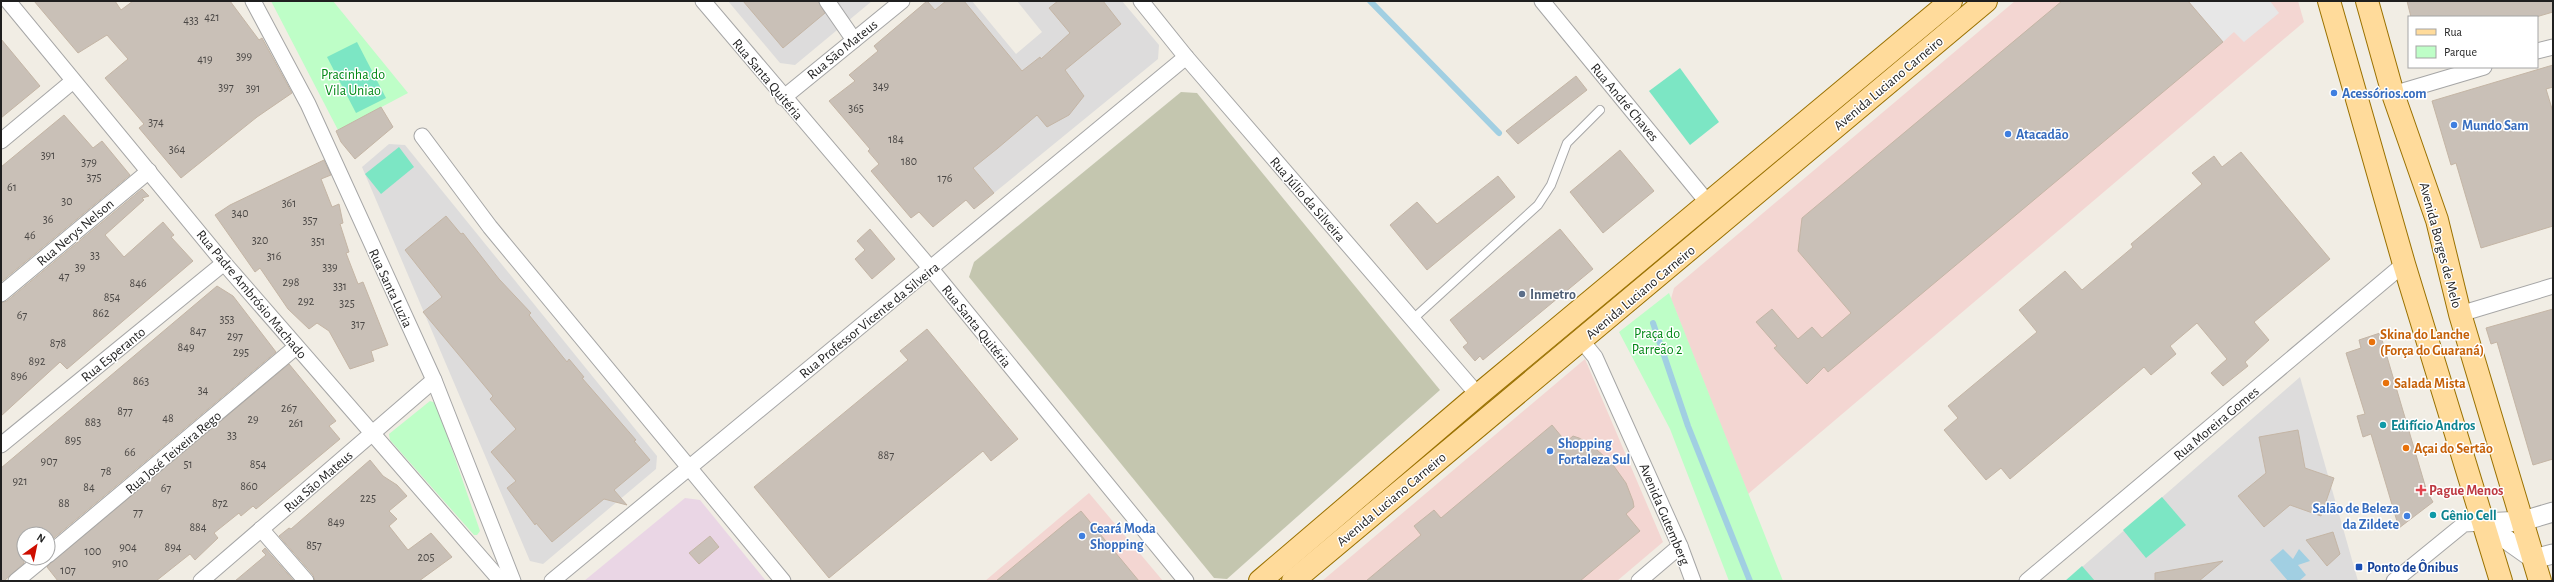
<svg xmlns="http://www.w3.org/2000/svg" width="2554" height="582" font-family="'Alegreya Sans',sans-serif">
<rect width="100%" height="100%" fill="#f1ede4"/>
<g fill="#dddcdc">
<polygon points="728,1 872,1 795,65 780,63"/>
<polygon points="927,1 972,1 1016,54 1042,32 1017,1 1122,1 1159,45 1158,59 994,193 874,46"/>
<polygon points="389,144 405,145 657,456 656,469 543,564 530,561 362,167"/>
<polygon points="2300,377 2358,581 2066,581"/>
</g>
<g fill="#f3d6d2">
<polygon points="2015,1 2298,1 2304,22 1748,494 1671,299 1674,288"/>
<polygon points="1585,359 1663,542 1617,581 1322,581"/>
<polygon points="1089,493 1163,581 985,581"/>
</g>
<polygon fill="#ead6e5" points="685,498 700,500 766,581 584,581"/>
<polygon fill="#c4c6af" points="1181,92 1197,93 1440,390 1227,579 1214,578 969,277 974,262"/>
<g fill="#befec7">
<polygon points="271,1 333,1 408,93 338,130"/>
<polygon points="1669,293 1783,581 1729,581 1670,429 1619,332"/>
<polygon points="430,401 436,403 480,531 477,535 474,535 390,440 389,434"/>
</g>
<g fill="#7ce6c4">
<polygon points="357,42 386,98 356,113 327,57"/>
<polygon points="1680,68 1719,122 1690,145 1649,91"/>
<polygon points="399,147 414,167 381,194 365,174"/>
<polygon points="2162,497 2186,525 2146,558 2123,530"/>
<polygon points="2082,566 2095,581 2065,581"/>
</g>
<polygon fill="#e7e7e7" points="2188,1 2270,1 2279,13 2244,42 2234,32 2223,42"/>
<polygon fill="#a1cfe2" points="2283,549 2293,559 2299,549 2310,561 2298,565 2306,575 2299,581 2288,581 2270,560"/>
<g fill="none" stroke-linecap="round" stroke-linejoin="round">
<g stroke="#a1cfe2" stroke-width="6">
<polyline points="1370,1 1499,133"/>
<polyline points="1653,323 1688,426 1750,581"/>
</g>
</g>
<g fill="#c9c0b7" stroke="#c4b5a5">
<polygon points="34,1 115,1 121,10 133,1 230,1 259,40 262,38 292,93 257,117 181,178 139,128 144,124 105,78 128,59 107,35 78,53"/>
<polygon points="743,1 818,1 825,13 783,48"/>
<polygon points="927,1 935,10 946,1 964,1 1022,71 1040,57 1041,59 1070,33 1049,8 1058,1 1103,1 1121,24 1065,70 1084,96 1069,115 1047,127 1037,115 998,148 973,168 994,193 974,209 966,200 933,227 919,212 911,218 871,171 879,164 868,151 870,149 829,101 855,81 849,75 878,51 874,46"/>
<polygon points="2062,1 2188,1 2223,42 1828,372 1824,367 1807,384 1774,348 1777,346 1756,322 1772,309 1798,339 1812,327 1822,338 1851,313 1798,251 1802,218"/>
<polygon points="2407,1 2553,1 2553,12 2536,17 2411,17"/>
<polygon points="1,39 40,86 1,118"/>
<polygon points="2553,65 2553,87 2546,89 2553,112 2553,226 2481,248 2456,163 2451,165 2432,101"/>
<polygon points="1576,76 1587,90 1518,144 1506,131"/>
<polygon points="381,107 393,127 355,159 341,142 336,131"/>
<polygon points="64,115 93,148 102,141 130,175 1,282 1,167"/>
<polygon points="1620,150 1654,191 1603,233 1570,192"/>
<polygon points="2241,152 2330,259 2254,322 2269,340 2245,362 2248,366 2223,386 2211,373 2227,359 2197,323 2170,346 2176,354 2151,375 2144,367 2010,479 2001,468 1986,480 1944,430 1958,418 1948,406 2037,332 2019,310 2065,271 2082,290 2133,247 2131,244 2202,184 2192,173 2214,156 2222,167"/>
<polygon points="324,160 331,175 321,179 332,207 339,204 343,223 340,224 349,252 346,253 358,284 363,282 388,345 371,351 374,361 350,369 329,331 317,323 309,329 288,309 260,268 255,272 215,215 230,205"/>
<polygon points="1498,176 1515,197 1427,270 1390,225 1417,202 1437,224"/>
<polygon points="142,189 149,196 142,198 144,200 105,235 124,257 163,222 174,235 171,237 193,261 67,369 60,362 1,416 1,303 7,301"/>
<polygon points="446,216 461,234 463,233 499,279 531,313 529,315 567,362 569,359 584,377 582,378 636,440 634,441 650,460 614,490 627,505 604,499 552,542 536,523 535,525 507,488 516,481 491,452 516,429 490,399 493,396 423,312 442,297 405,250"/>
<polygon points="870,229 895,259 872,279 855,259 865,250 857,241"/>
<polygon points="1560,229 1593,269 1483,360 1480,356 1475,361 1463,347 1468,343 1450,320"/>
<polygon points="217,286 233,296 276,352 48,543 48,534 24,534 24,563 4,581 1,581 1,468"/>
<polygon points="2553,309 2553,459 2533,465 2497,342 2491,344 2486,328"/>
<polygon points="927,329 1018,439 991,461 983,451 829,578 754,487 908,360 900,351"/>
<polygon points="2380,333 2427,492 2433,502 2399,528 2371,434 2363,437 2357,416 2365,414 2346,353 2361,348 2359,340"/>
<polygon points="289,364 336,421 329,426 340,439 256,509 253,506 241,516 239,513 214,533 218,538 195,560 190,554 156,581 58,581 47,567 51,563"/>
<polygon points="1552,425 1566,442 1573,436 1579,438 1590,444 1611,462 1626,483 1633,501 1634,507 1626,514 1640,531 1580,581 1366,581 1421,535 1414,526 1434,510 1441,518"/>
<polygon points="2298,430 2305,468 2334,478 2321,516 2290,505 2264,527 2238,496 2266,473 2259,437"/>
<polygon points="370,460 383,476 397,485 407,496 389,511 397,519 389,526 408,550 431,533 452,557 419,581 315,581 313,575 279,536 289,528 291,529"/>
<polygon points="1081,511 1139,581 996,581 1067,522"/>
<polygon points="2333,532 2340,554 2327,566 2306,540"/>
<polygon points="710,536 719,547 699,564 689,553"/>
<polygon points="265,548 294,581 235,581 266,555 262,551"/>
<polygon points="2223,561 2199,581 2155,581 2155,573"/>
</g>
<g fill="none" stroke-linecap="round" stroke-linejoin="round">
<defs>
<polyline id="service" points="1413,319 1538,205 1551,185 1567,143 1600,110"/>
<g id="minor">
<polyline points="8,1 224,263 501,581"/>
<polyline points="253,1 308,104 434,380 513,581"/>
<polyline points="703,1 931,269 1186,581"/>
<polyline points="827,1 854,40"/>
<polyline points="1141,1 1186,57 1478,395"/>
<polyline points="1542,1 1708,203"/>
<polyline points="2537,51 2553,47"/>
<polyline points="2393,94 2484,67"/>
<polyline points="783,98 902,1"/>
<polyline points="422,136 490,227 783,581"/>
<polyline points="1,141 73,81"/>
<polyline points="1,294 149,171"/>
<polyline points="2460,314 2553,286"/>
<polyline points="1582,341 1595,357 1680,546 1693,581"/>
<polyline points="1,445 224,263"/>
<polyline points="261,529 306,581"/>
<polyline points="48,555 296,347"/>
<polyline points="16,581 44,558"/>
<polyline points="201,581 434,380"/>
<polyline points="552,581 1186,57"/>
<polyline points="1639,581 1680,546"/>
<polyline points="2027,581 2404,264"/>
<polyline points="2394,581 2464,524 2483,523"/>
</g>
<g id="tertiary">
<polyline points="2483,523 2534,559 2553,554"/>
<polyline points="2483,523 2523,521 2553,512"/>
</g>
<g id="primary">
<polyline points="2329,1 2404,264 2501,581"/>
<polyline points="2367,1 2393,94 2437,220 2460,314 2540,581"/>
<polyline points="1260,581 1478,395 1951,1"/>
<polyline points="1293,581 1986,1"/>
</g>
</defs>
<use href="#service" stroke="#a6a6a6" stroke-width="10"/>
<use href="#minor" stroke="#a6a6a6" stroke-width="17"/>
<use href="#tertiary" stroke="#a6a6a6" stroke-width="21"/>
<use href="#primary" stroke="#9a7100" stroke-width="24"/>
<use href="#service" stroke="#fff" stroke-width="8"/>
<use href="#minor" stroke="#fff" stroke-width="15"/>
<use href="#tertiary" stroke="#fff" stroke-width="19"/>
<use href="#primary" stroke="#ffdb9b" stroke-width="22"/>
</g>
<g fill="#3f7fe0" stroke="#fff" stroke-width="1.5">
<circle cx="2334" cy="93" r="4"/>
<circle cx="2454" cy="125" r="4"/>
<circle cx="2008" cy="134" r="4"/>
<circle cx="1550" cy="451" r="4"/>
<circle cx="2407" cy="516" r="4"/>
<circle cx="1082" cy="536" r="4"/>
</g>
<circle fill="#5c6f8a" stroke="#fff" stroke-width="1.5" cx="1522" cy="294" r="4"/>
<g fill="#e8710a" stroke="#fff" stroke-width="1.5">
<circle cx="2372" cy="342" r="4"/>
<circle cx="2386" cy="383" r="4"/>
<circle cx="2406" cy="448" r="4"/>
</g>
<g fill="#0f9aa8" stroke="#fff" stroke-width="1.5">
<circle cx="2383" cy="425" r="4"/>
<circle cx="2433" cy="515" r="4"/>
</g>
<path fill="#e0444e" stroke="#fff" stroke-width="1.5" d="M2419 484h4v4h4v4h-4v4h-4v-4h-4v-4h4z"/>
<rect fill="#1a4fb4" stroke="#fff" stroke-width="1.5" x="2355" y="563" width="8" height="8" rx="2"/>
<g text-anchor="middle" stroke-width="3" stroke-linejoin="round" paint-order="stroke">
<g font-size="12" fill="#4a4745">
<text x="212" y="21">421</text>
<text x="191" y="24">433</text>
<text x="244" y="60">399</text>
<text x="205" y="63">419</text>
<text x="881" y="90">349</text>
<text x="226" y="91">397</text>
<text x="253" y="92">391</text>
<text x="856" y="112">365</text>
<text x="156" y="126">374</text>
<text x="896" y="143">184</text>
<text x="177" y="153">364</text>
<text x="48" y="159">391</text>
<text x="909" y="165">180</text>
<text x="89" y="166">379</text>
<text x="94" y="181">375</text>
<text x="945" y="182">176</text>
<text x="12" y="191">61</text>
<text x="67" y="205">30</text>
<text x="289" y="207">361</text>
<text x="240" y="217">340</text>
<text x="48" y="223">36</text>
<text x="310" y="224">357</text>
<text x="30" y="239">46</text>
<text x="260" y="244">320</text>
<text x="318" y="245">351</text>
<text x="95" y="259">33</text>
<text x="274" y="260">316</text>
<text x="80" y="271">39</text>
<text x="330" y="271">339</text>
<text x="64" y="280">47</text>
<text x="291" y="286">298</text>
<text x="138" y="287">846</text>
<text x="340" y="290">331</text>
<text x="112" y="301">854</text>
<text x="306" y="305">292</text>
<text x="347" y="307">325</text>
<text x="101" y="317">862</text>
<text x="22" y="319">67</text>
<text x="227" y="323">353</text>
<text x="358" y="328">317</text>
<text x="198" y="335">847</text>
<text x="235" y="340">297</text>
<text x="58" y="347">878</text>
<text x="186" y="351">849</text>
<text x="241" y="356">295</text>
<text x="37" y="365">892</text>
<text x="19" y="380">896</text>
<text x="141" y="385">863</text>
<text x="203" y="394">34</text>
<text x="289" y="412">267</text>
<text x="125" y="415">877</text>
<text x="168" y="422">48</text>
<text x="253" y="423">29</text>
<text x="93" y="426">883</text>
<text x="296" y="427">261</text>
<text x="232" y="439">33</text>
<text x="73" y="444">895</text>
<text x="130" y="456">66</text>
<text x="886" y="459">887</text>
<text x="49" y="465">907</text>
<text x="188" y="468">51</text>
<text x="258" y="468">854</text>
<text x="106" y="475">78</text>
<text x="20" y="485">921</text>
<text x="249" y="490">860</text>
<text x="89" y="491">84</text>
<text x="166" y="492">67</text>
<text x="368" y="502">225</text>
<text x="64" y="507">88</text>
<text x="220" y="507">872</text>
<text x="138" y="516">77</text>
<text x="336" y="526">849</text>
<text x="198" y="531">884</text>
<text x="314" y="549">857</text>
<text x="128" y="551">904</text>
<text x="173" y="551">894</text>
<text x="93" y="555">100</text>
<text x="426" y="561">205</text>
<text x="120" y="567">910</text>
<text x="68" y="574">107</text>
</g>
<g font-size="14" fill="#1f1f1f" stroke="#fff">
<text transform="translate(842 49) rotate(-39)" y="5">Rua São Mateus</text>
<text transform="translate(768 79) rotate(50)" y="5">Rua Santa Quitéria</text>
<text transform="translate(1888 83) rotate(-40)" y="5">Avenida Luciano Carneiro</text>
<text transform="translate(1625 102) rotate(50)" y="5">Rua André Chaves</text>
<text transform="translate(1308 199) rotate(49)" y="5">Rua Júlio da Silveira</text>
<text transform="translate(75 232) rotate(-40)" y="5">Rua Nerys Nelson</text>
<text transform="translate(2441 245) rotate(75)" y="5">Avenida Borges de Melo</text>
<text transform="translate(391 288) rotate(65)" y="5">Rua Santa Luzia</text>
<text transform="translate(1640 292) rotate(-40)" y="5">Avenida Luciano Carneiro</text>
<text transform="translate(252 294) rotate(50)" y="5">Rua Padre Ambrósio Machado</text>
<text transform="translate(869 320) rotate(-39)" y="5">Rua Professor Vicente da Silveira</text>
<text transform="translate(977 326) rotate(51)" y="5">Rua Santa Quitéria</text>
<text transform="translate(113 354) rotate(-39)" y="5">Rua Esperanto</text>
<text transform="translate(2216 423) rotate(-40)" y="5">Rua Moreira Gomes</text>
<text transform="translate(173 452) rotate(-40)" y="5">Rua José Teixeira Rego</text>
<text transform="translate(318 481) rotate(-41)" y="5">Rua São Mateus</text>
<text transform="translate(1391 499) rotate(-40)" y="5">Avenida Luciano Carneiro</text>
<text transform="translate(1665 514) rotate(67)" y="5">Avenida Gutemberg</text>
</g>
<g font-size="14" fill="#028816" stroke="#fff">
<text x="353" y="79">Pracinha do<tspan x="353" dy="16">Vila Uniao</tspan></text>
<text x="1657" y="338">Praça do<tspan x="1657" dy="16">Parreão 2</tspan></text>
</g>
<g font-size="14" font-weight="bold" fill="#366cbe" stroke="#fff" text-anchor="start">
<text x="2342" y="98">Acessórios.com</text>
<text x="2462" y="130">Mundo Sam</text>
<text x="2016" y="139">Atacadão</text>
<text x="1558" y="448">Shopping<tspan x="1558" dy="16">Fortaleza Sul</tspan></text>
<text x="2399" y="513" text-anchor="end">Salão de Beleza<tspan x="2399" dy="16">da Zildete</tspan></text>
<text x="1090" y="533">Ceará Moda<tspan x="1090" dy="16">Shopping</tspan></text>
</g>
<g font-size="14" font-weight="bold" fill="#4e5e75" stroke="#fff" text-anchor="start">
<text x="1530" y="299">Inmetro</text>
</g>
<g font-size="14" font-weight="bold" fill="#c56008" stroke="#fff" text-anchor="start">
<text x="2380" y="339">Skina do Lanche<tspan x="2380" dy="16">(Força do Guaraná)</tspan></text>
<text x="2394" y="388">Salada Mista</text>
<text x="2414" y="453">Açai do Sertão</text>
</g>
<g font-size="14" font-weight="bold" fill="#0d838f" stroke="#fff" text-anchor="start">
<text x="2391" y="430">Edifício Andros</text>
<text x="2441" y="520">Gênio Cell</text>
</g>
<g font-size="14" font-weight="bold" fill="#be3a42" stroke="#fff" text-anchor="start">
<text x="2429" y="495">Pague Menos</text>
</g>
<g font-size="14" font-weight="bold" fill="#164399" stroke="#fff" text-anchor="start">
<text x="2367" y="572">Ponto de Ônibus</text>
</g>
</g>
<rect width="2554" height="582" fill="none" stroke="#1f1f1f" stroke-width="4"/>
<rect x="2408" y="16" width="130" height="52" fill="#ffffff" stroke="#a5a5a5"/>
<rect x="2416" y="29" width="20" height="6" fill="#ffdb9b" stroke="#a5a5a5"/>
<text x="2444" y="36" font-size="12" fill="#1f1f1f">Rua</text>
<rect x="2416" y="46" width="20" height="12" fill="#befec7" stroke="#a5a5a5"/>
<text x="2444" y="56" font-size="12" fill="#1f1f1f">Parque</text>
<g transform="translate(36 546) rotate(33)"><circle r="19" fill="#ffffff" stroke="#a5a5a5"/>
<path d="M0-3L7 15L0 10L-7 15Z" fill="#ce0e00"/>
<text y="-6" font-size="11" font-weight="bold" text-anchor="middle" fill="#1f1f1f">N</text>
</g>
</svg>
